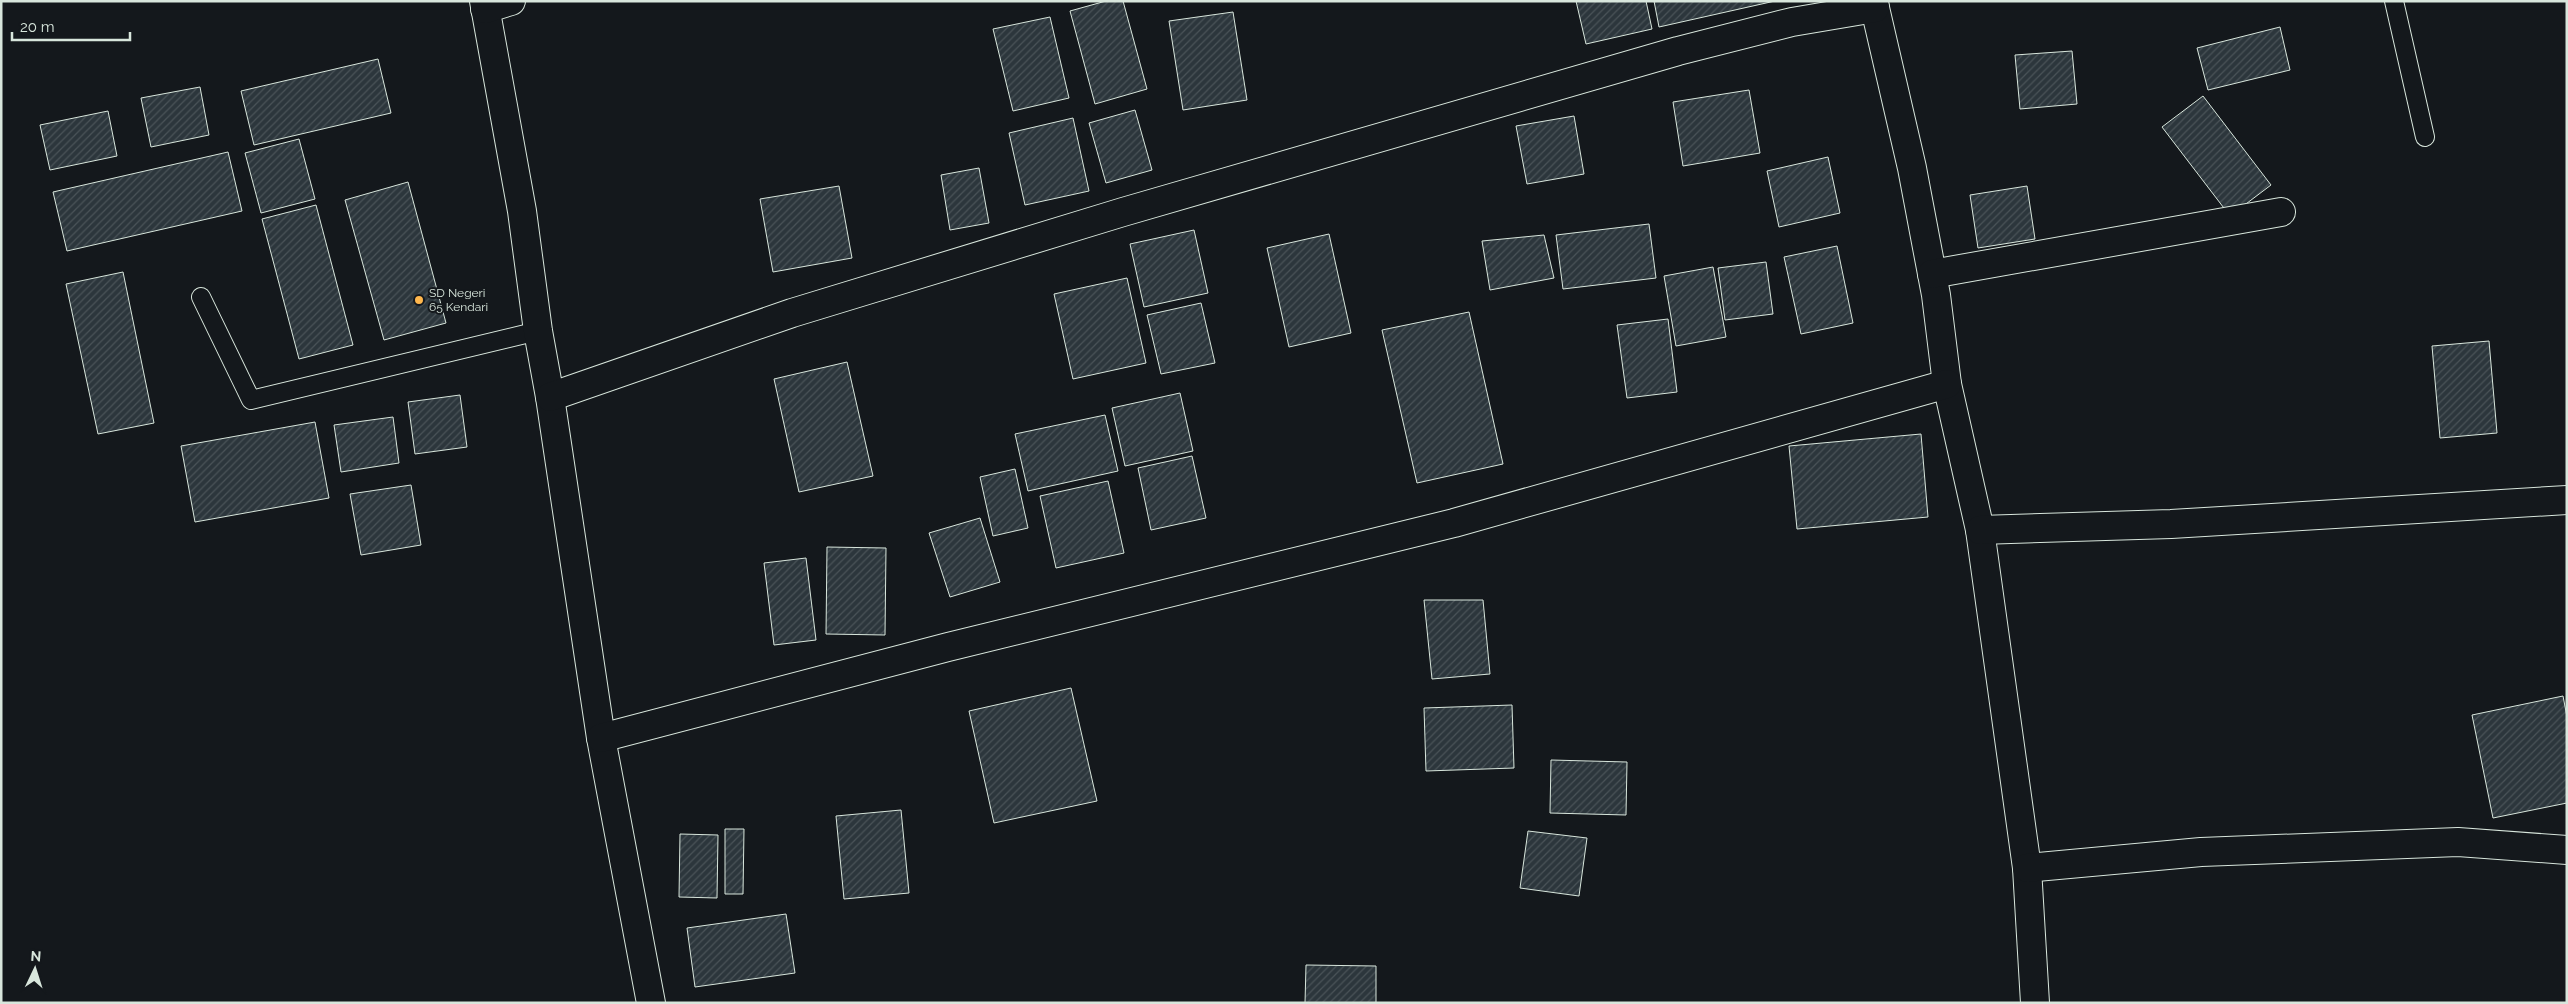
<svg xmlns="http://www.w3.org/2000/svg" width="2568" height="1004" font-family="Raleway,sans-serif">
<defs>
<pattern id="building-hatch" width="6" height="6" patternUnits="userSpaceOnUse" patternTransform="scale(1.25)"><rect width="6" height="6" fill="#2c363c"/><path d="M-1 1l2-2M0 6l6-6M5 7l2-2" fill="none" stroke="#4a5358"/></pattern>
</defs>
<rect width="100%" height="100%" fill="#14181c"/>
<g fill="url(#building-hatch)" stroke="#d8e6dc">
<polygon points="1106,1 1123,1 1147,89 1095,104 1070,11"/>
<polygon points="1576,1 1646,1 1652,29 1586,44"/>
<polygon points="1654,1 1775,1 1659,27"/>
<polygon points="1233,12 1247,100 1183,110 1169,21"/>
<polygon points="1050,17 1069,98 1013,111 993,29"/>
<polygon points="2280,27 2290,70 2208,90 2197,48"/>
<polygon points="2072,51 2077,104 2020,109 2015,55"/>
<polygon points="378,59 391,113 254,145 241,91"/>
<polygon points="200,87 209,135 151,147 141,98"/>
<polygon points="1749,90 1760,153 1683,166 1673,102"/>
<polygon points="2203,96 2271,185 2230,216 2162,127"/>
<polygon points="1135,110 1152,170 1106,183 1089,123"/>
<polygon points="108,111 117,156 50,170 40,125"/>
<polygon points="1574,116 1584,174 1527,184 1516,126"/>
<polygon points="1073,118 1089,191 1025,205 1009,133"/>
<polygon points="299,139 315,199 261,213 245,153"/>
<polygon points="228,152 242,211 67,251 53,192"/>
<polygon points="1828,157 1840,213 1779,227 1767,171"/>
<polygon points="979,168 989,223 950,230 941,175"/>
<polygon points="408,182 446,323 384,340 345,200"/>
<polygon points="839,186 852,258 773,272 760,199"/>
<polygon points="2027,186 2035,239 1978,248 1970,195"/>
<polygon points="316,205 353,345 299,359 262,219"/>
<polygon points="1649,224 1656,278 1563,289 1556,235"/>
<polygon points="1194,230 1208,293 1144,307 1130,244"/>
<polygon points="1329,234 1351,333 1289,347 1267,248"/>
<polygon points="1544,235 1554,278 1490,290 1482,241"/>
<polygon points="1837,246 1853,323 1801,334 1784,257"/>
<polygon points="1766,262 1773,314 1725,320 1718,268"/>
<polygon points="1713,267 1726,337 1676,346 1664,276"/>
<polygon points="123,272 154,423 98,434 66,284"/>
<polygon points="1127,278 1146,363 1073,379 1054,294"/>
<polygon points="1201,303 1215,363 1161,374 1147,315"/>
<polygon points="1469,312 1503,464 1417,483 1382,330"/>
<polygon points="1668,319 1677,392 1627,398 1617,325"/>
<polygon points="2489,341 2497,433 2440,438 2432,346"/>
<polygon points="847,362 873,476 799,492 774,379"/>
<polygon points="1180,393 1193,451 1125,466 1112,408"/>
<polygon points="460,395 467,447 415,454 408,402"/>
<polygon points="1105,415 1118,471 1028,491 1015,434"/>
<polygon points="393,417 399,463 341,472 334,425"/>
<polygon points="315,422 329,498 195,522 181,446"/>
<polygon points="1921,434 1928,517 1797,529 1789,446"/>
<polygon points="1192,456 1206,518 1151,530 1138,468"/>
<polygon points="1015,469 1028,528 993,536 980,477"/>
<polygon points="1108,481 1124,553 1056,568 1040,496"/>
<polygon points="411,485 421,545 361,555 350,494"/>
<polygon points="980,518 1000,582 950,597 929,533"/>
<polygon points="827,547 886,548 885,635 826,634"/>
<polygon points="806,558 816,640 774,645 764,563"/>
<polygon points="1424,600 1483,600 1490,674 1432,679"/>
<polygon points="1071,688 1097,801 994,823 969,711"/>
<polygon points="2563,696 2567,717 2567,803 2493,818 2472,715"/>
<polygon points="1512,705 1514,768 1426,771 1424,708"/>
<polygon points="1551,760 1627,762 1626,815 1550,813"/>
<polygon points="901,810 909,893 844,899 836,816"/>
<polygon points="725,829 744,829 743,894 725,894"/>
<polygon points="1528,831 1587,838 1579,896 1520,888"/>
<polygon points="680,834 718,835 717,898 679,897"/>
<polygon points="786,914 795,973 695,987 687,928"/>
<polygon points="1306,965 1376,966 1376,1003 1305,1003"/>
</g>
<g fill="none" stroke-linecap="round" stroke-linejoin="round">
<defs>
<g id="lane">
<polyline points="2394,1 2425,137"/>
<polyline points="201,297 251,400 538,331"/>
</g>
<g id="street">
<polyline points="484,1 522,211 538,331 550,397 601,738 651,1003"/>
<polyline points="1875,8 1912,168 1936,295 1947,384 1980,530 2027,868 2035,1003"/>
<polyline points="485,9 511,1"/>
<polyline points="1932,274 2281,212"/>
<polyline points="550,397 792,313 1123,212 1678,51 1792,22 1875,8 1874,1"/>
<polyline points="1980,530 2171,524 2567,500"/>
<polyline points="601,738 948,647 1454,523 1947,384"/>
<polyline points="2027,868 2201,852 2458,842 2567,850"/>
</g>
</defs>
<use href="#lane" stroke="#d8e6dc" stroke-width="20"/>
<use href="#street" stroke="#d8e6dc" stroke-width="30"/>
<use href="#lane" stroke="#14181c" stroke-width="18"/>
<use href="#street" stroke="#14181c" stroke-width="28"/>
</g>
<circle fill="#ffb74d" stroke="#14181c" stroke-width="2" cx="419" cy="300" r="5"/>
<g text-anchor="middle" stroke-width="4" stroke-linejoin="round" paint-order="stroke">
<g font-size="12" fill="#d8e6dc" stroke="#14181c" text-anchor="start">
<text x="429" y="297">SD Negeri<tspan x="429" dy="14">65 Kendari</tspan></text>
</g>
</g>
<rect width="2568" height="1004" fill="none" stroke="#d8e6dc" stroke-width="5"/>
<g transform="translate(35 969) rotate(4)" stroke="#14181c" stroke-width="4" paint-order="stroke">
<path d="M0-4L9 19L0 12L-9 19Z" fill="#d8e6dc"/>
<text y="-8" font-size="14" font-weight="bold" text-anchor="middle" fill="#d8e6dc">N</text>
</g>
<path d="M12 32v8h118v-8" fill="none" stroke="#d8e6dc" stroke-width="2.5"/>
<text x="20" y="32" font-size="15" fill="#d8e6dc" stroke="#14181c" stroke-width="4" paint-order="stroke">20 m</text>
</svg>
